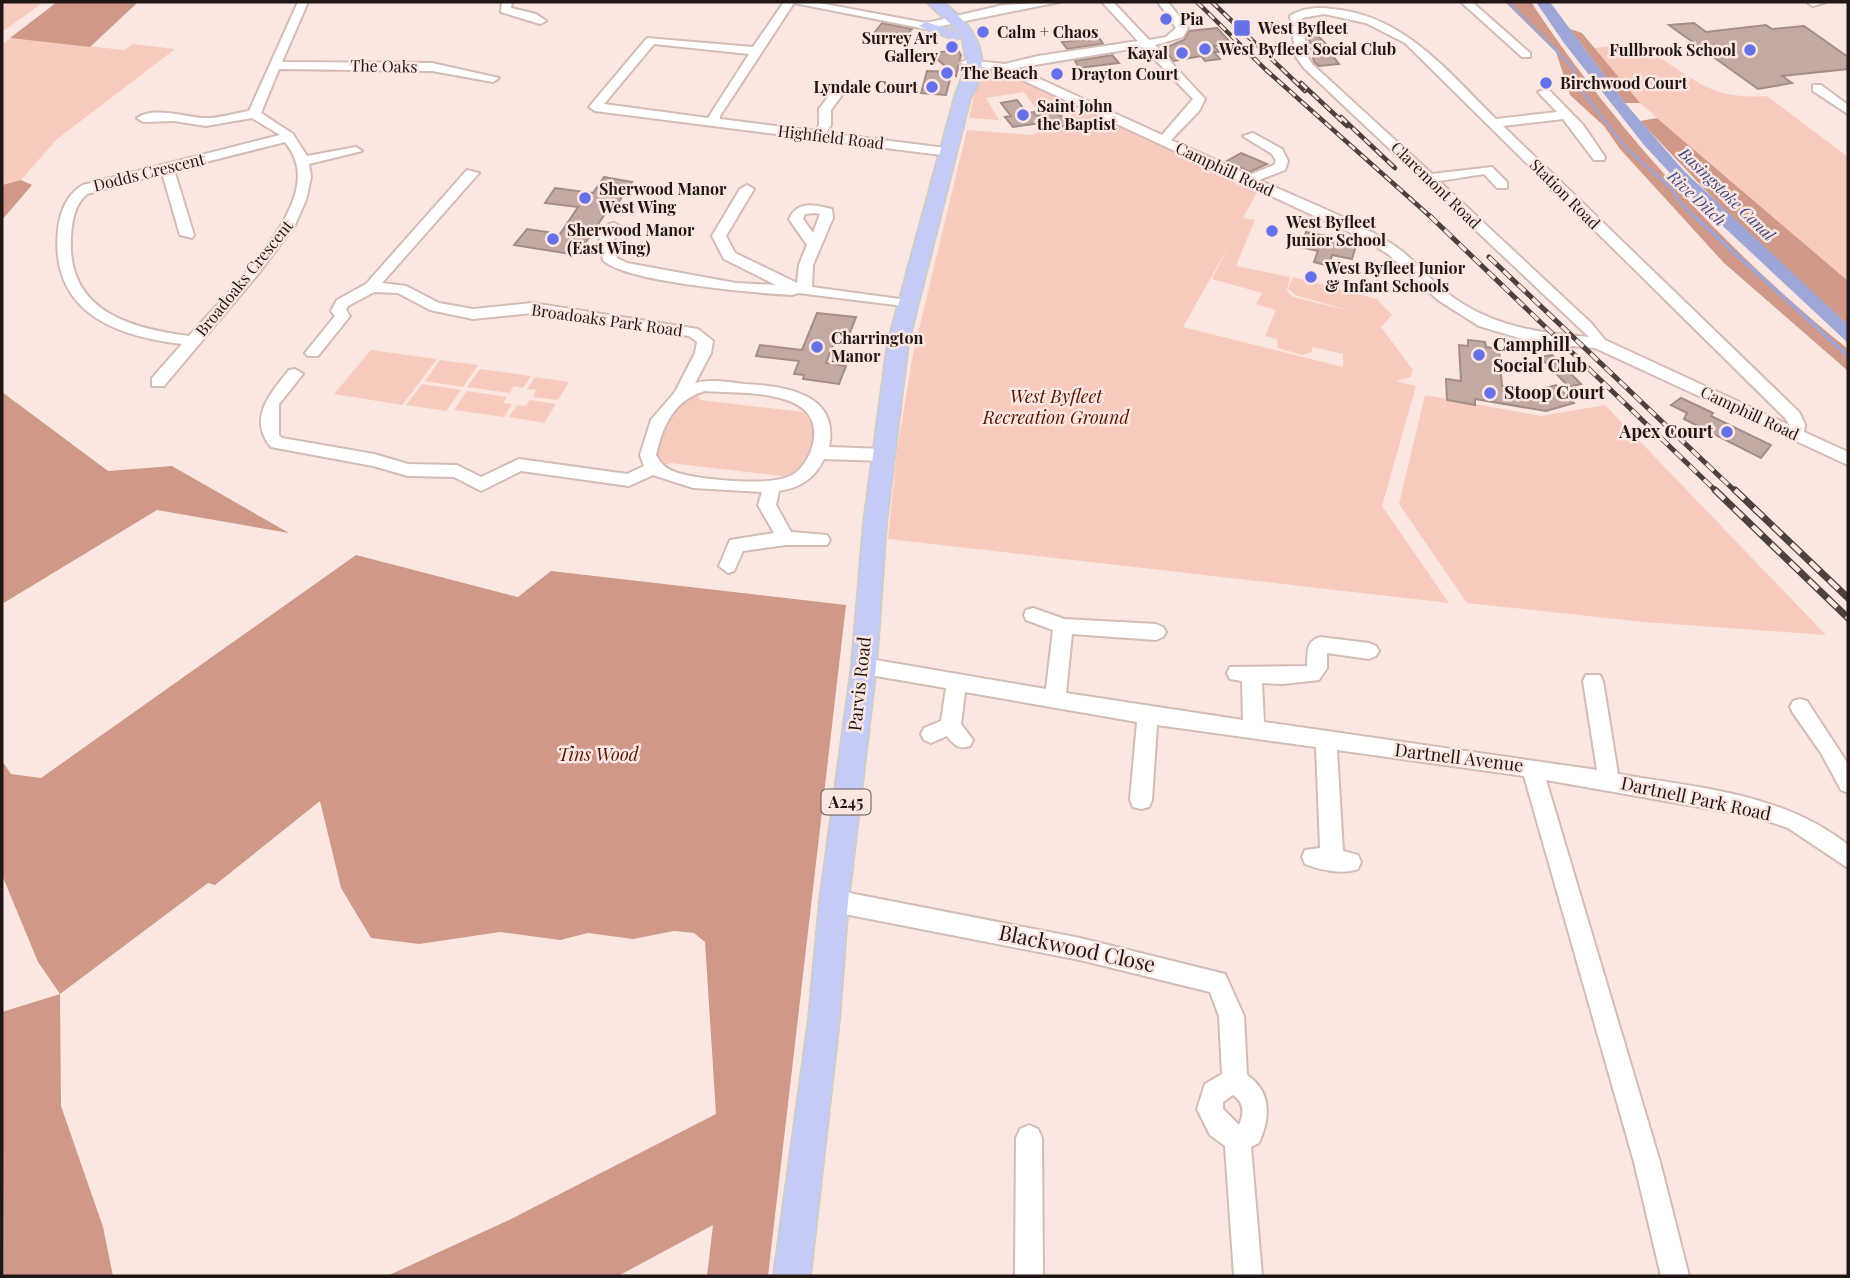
<svg xmlns="http://www.w3.org/2000/svg" width="1850" height="1278" font-family="'Playfair Display',serif">
<rect width="100%" height="100%" fill="#fbe7e1"/>
<g fill="#f9cbbe" fill-rule="evenodd">
<polygon points="2,2 44,2 2,32"/>
<polygon points="10,38 125,50 133,44 175,49 56,140 21,180 2,185 2,44"/>
<path d="M1638,43C1687,72 1705,101 1767,96L1848,157V281L1634,98L1594,48Z"/>
<polygon points="993,69 1001,71 1061,100 1036,109 1024,92 986,98 999,120 969,118 979,72"/>
<path d="M1084,109L1259,189L1243,218L1255,220L1236,266L1290,277L1287,291L1293,297L1354,312L1295,295L1288,289L1293,277L1377,299L1392,315L1381,327L1413,370L1411,377L1396,381L1416,386L1382,506L1449,603L888,539L897,450L913,354L967,130L1032,135ZM1228,247L1212,279L1262,293L1256,304L1276,310L1265,336L1277,339L1278,348L1302,355L1311,352L1313,347L1343,354V367L1183,327Z"/>
<polygon points="371,350 437,359 402,405 334,394"/>
<polygon points="440,360 478,365 463,387 425,381"/>
<polygon points="480,369 531,376 523,388 514,386 510,393 467,387"/>
<polygon points="535,377 569,382 558,400 533,397 536,390 527,389"/>
<polygon points="422,384 461,390 446,411 406,405"/>
<polygon points="467,391 507,397 503,403 512,404 504,417 454,410"/>
<path d="M696,393L701,400L803,412C826,441 818,457 789,477L670,463L663,466L654,455L664,417Z"/>
<polygon points="1425,395 1541,416 1605,405 1826,635 1644,622 1467,603 1399,504"/>
<polygon points="530,400 556,404 544,423 509,417 517,405 526,406"/>
</g>
<g fill="#d09888">
<polygon points="57,2 138,2 90,47 10,38"/>
<path d="M1505,2H1531C1614,128 1730,255 1848,349V371L1724,263L1620,149L1604,126L1570,95L1556,52Z"/>
<polygon points="1570,29 1582,33 1640,103 1625,103"/>
<polygon points="1657,118 1848,281 1848,325 1726,212 1640,121"/>
<polygon points="21,180 32,185 2,220 2,185"/>
<polygon points="2,392 108,471 172,466 289,533 157,510 2,604"/>
<polygon points="356,555 518,597 551,571 846,605 768,1276 707,1276 713,1225 618,1276 387,1276 511,1219 716,1114 705,942 694,933 674,931 633,939 588,933 560,940 500,932 419,944 371,938 341,888 320,801 215,885 208,883 60,994 61,1106 103,1227 113,1276 4,1276 2,1012 60,994 38,962 2,875 2,761 11,774 41,778"/>
</g>
<polygon fill="#9da6d7" points="1536,2 1550,2 1625,103 1684,171 1848,325 1848,343 1696,201 1644,145 1564,43"/>
<g fill="none" stroke-linecap="round" stroke-linejoin="round">
<g stroke="#9da6d7" stroke-width="2.5">
<polyline points="1508,2 1546,40"/>
<polyline points="1548,42 1572,67 1584,94 1627,149 1672,189 1681,204 1696,218"/>
</g>
<polyline stroke="#9da6d7" stroke-width="3.5" points="1694,216 1848,356"/>
</g>
<g fill="#c2a9a2" stroke="#a48d86" stroke-width="2">
<polygon points="882,23 912,29 902,41 877,36 879,34 874,33"/>
<polygon points="1694,23 1706,32 1766,25 1772,29 1804,26 1848,57 1848,69 1782,76 1792,83 1758,89 1669,25"/>
<polygon points="1306,24 1328,46 1325,46 1339,64 1319,66 1314,62"/>
<polygon points="1217,28 1231,43 1214,46 1219,52 1214,52 1220,59 1205,61 1201,56 1174,61 1162,49 1184,40 1189,31"/>
<polygon points="1088,39 1100,39 1103,44 1067,49 1062,42"/>
<polygon points="957,49 961,55 956,76 952,72 946,95 921,93 927,71 952,72 931,54"/>
<polygon points="1112,55 1119,63 1079,68 1075,61"/>
<polygon points="1017,100 1027,113 1034,112 1037,116 1049,110 1072,121 1056,130 1041,123 1013,127 1005,117 1011,116 1001,103"/>
<polygon points="1241,153 1267,164 1250,172 1227,161"/>
<polygon points="604,177 632,182 612,212 607,211 577,255 514,245 527,229 560,234 578,207 545,203 555,188 593,193"/>
<polygon points="1306,232 1357,242 1352,259 1332,255 1329,266 1314,262 1318,251 1301,247"/>
<polygon points="817,313 856,317 849,335 838,333 826,363 846,366 839,384 803,379 804,375 794,374 799,361 756,356 760,345 802,350"/>
<polygon points="1468,340 1485,342 1486,347 1499,349 1502,386 1534,391 1556,385 1574,403 1546,411 1475,399 1475,405 1447,400 1446,379 1461,381 1459,345 1468,346"/>
<polygon points="1552,355 1581,384 1569,387 1540,357"/>
<polygon points="1681,398 1713,413 1711,416 1771,445 1761,458 1684,419 1687,413 1671,405"/>
</g>
<g fill="none" stroke-linecap="round" stroke-linejoin="round">
<defs>
<g id="minor">
<path d="M298,2H308L282,62L432,63L499,78L493,82L432,71L279,69L261,113L293,134L307,156L356,147L362,151L309,164L311,177L306,200L295,225L258,274L164,386H152V378L182,344C113,336 50,311 58,230C60,212 67,194 83,185L280,135L252,118L206,126L174,121L143,122L137,118C153,106 185,117 204,118C218,119 235,113 249,111ZM285,142C293,152 298,163 298,176C297,229 222,298 189,336C129,328 67,311 71,238C72,222 74,205 87,194L162,173L180,235L192,238L194,235L174,170Z"/>
<polygon points="502,2 512,2 511,8 536,14 546,21 540,24 501,12"/>
<path d="M784,2H814L926,23L1003,5L1059,2L926,29L794,3L720,116V119L815,131L819,125V109L837,85L841,84L847,88L831,110V125L826,133L954,149V155L949,156L595,111L589,107L647,38L753,47ZM654,44L749,54L708,118L604,104Z"/>
<path d="M1102,2H1113L1149,40L1166,37L1176,28L1158,2H1168L1188,28L1183,37L1155,45L1205,99L1199,111L1171,140L1249,175L1274,165L1276,161L1272,154L1243,136L1253,133L1282,149L1288,161L1285,170L1259,180C1304,201 1354,219 1395,246C1414,259 1429,279 1447,293C1490,326 1537,333 1589,337L1304,68L1296,57L1290,16C1302,8 1319,7 1332,9C1404,15 1448,72 1496,119L1557,112L1538,92L1548,89L1583,125L1605,157L1604,160H1594L1563,119L1503,126L1799,412L1805,424L1804,432L1848,452V465L1595,348L1536,343L1479,326L1438,300L1388,254L1364,239L1003,71L960,63L966,60L1005,64L1038,56L1138,41ZM1324,14L1366,23L1405,43L1786,419L1789,425L1605,340L1591,323L1439,181L1484,174L1497,188H1507V182L1492,167L1432,174L1312,64L1308,57L1302,18ZM1143,47L1193,99L1162,135L1016,68Z"/>
<polygon points="1461,2 1472,2 1530,53 1530,57 1522,57"/>
<polygon points="1826,2 1813,6 1808,3 1808,2"/>
<polygon points="1813,85 1821,85 1848,105 1848,114 1813,91"/>
<path d="M467,170L479,173L382,283L406,286L439,303L473,309L532,303L698,329L713,341L711,353L695,383C711,379 728,382 744,384C784,386 840,393 829,447L884,449L892,455L884,461L824,459C815,478 800,488 779,491L776,505L791,532L827,535L830,540L827,545H786L743,551L734,571L728,573L719,566L730,540L774,533L758,505L762,492L693,488L653,475L629,486L521,471L481,491L454,477L408,476L373,466L271,447C247,418 271,393 289,370L295,369L303,374L279,404V435L282,438L374,454L408,464L457,465L481,477L519,459L627,474L644,466L640,455L651,420L675,392L695,353L697,342L689,336L532,313L473,319L430,310L398,293L374,292L348,306L346,310L350,316L318,356H308L305,353L335,316L331,311L337,300L366,284ZM705,391C740,394 826,387 813,444C810,457 801,472 788,477C766,486 698,480 675,472C666,469 661,464 656,455C663,425 674,400 705,391Z"/>
<path d="M747,185L754,189L726,236L735,253L797,283L799,265L807,245L789,219C798,200 814,205 832,209L833,218L813,265L812,287L907,300L914,304L912,307L798,293L792,295C757,293 624,282 603,260L599,241L609,224L614,223L621,227L613,241L617,258L627,263L736,283L776,285L724,259L712,236L740,189ZM815,213L820,214L813,233L803,219L805,214Z"/>
<path d="M1033,608L1064,619L1156,624L1163,627L1166,632L1163,637L1156,640L1072,634L1066,693L1243,720L1242,681L1230,679L1227,673L1230,667L1307,666C1308,653 1305,642 1320,637L1369,643L1376,646L1379,651L1376,656L1369,659L1327,653V668L1319,680L1283,684L1262,683L1264,722L1597,770L1583,681L1586,675H1600L1603,681L1618,774C1698,788 1783,793 1848,845V868L1788,828L1756,817L1546,780L1660,1162L1689,1276H1661L1634,1162L1524,776L1337,750L1343,851L1358,855L1361,862L1358,869C1343,875 1320,870 1305,864L1302,857L1305,850L1320,848L1316,747L1157,725L1152,800L1149,807L1141,809L1133,807L1130,800L1137,722L965,692L961,724L973,740L970,746C959,750 954,745 947,736L931,743L924,740L921,734L924,728L941,721L946,688L864,674L857,672L854,666L857,660L864,658L1046,689L1053,630L1026,620L1024,615L1026,610Z"/>
<polygon points="1800,699 1807,701 1848,764 1848,793 1841,790 1821,753 1793,713 1790,707 1793,701"/>
<path d="M834,890L1080,938L1225,974L1244,1016L1247,1075C1272,1092 1270,1118 1259,1143L1251,1147L1262,1276H1234L1225,1146L1210,1135L1197,1109L1205,1084L1222,1074L1219,1016L1210,992L1080,960L834,912L826,908L823,901L826,894ZM1233,1095C1245,1103 1244,1114 1239,1125L1223,1109V1102Z"/>
<polygon points="1029,1125 1038,1129 1042,1138 1043,1276 1015,1276 1016,1138 1020,1129"/>
</g>
<path id="major" d="M927,2H942C975,26 996,60 970,98L908,343L886,523L876,666L848,901L839,1019L810,1276H774L809,1019L820,901L852,666L864,523L888,343L955,97L967,65L962,36L955,40L919,26L926,22L960,33Z"/>
</defs>
<use href="#minor" stroke="#d4bbb4" stroke-width="4"/>
<use href="#major" stroke="#cecccb" stroke-width="4"/>
<use href="#minor" fill="#fff" fill-rule="evenodd"/>
<use href="#major" fill="#c4cbf7" fill-rule="evenodd"/>
<defs>
<g id="rail-far2">
<polyline points="1197,2 1265,69 1432,218"/>
<polyline points="1212,2 1305,91"/>
<polyline points="1301,83 1347,126"/>
<polyline points="1341,117 1395,168"/>
</g>
<g id="rail-far1">
<polyline points="1430,216 1717,492"/>
<polyline points="1489,257 1736,492"/>
</g>
<g id="rail">
<polyline points="1715,490 1848,618"/>
<polyline points="1735,490 1848,598"/>
</g>
</defs>
<use href="#rail-far2" stroke="#4d413e" stroke-width="4.5"/>
<use href="#rail-far1" stroke="#4d413e" stroke-width="5"/>
<use href="#rail" stroke="#4d413e" stroke-width="7"/>
<use href="#rail-far2" stroke="#fbe7e1" stroke-width="2.5" stroke-dasharray="8" stroke-linecap="butt"/>
<use href="#rail-far1" stroke="#fbe7e1" stroke-width="3.5" stroke-dasharray="10" stroke-linecap="butt"/>
<use href="#rail" stroke="#fbe7e1" stroke-width="4.5" stroke-dasharray="13" stroke-linecap="butt"/>
</g>
<g fill="#6670e9" stroke="#fbe7e1" stroke-width="2.5">
<circle cx="1166" cy="19" r="7"/>
<rect x="1233" y="19" width="18" height="18" rx="3.5"/>
<circle cx="983" cy="32" r="7"/>
<circle cx="952" cy="47" r="7"/>
<circle cx="1205" cy="49" r="7"/>
<circle cx="1750" cy="50" r="7"/>
<circle cx="1182" cy="53" r="7"/>
<circle cx="947" cy="73" r="7"/>
<circle cx="1057" cy="74" r="7"/>
<circle cx="1546" cy="83" r="7"/>
<circle cx="932" cy="87" r="7"/>
<circle cx="1023" cy="115" r="7"/>
<circle cx="585" cy="198" r="7"/>
<circle cx="1272" cy="231" r="7"/>
<circle cx="553" cy="239" r="7"/>
<circle cx="1311" cy="277" r="7"/>
<circle cx="817" cy="347" r="7"/>
<circle cx="1479" cy="355" r="7"/>
<circle cx="1490" cy="393" r="7"/>
<circle cx="1727" cy="432" r="7"/>
</g>
<g text-anchor="middle" stroke-width="5" stroke-linejoin="round" paint-order="stroke">
<g font-size="16" font-weight="bold" fill="#201714" stroke="#fbe7e1" text-anchor="start">
<text x="1180" y="25">Pia</text>
<text x="1258" y="34">West Byfleet</text>
<text x="997" y="38">Calm + Chaos</text>
<text x="938" y="44" text-anchor="end">Surrey Art<tspan x="938" dy="18">Gallery</tspan></text>
<text x="1219" y="55">West Byfleet Social Club</text>
<text x="1736" y="56" text-anchor="end">Fullbrook School</text>
<text x="1168" y="59" text-anchor="end">Kayal</text>
<text x="961" y="79">The Beach</text>
<text x="1071" y="80">Drayton Court</text>
<text x="1560" y="89">Birchwood Court</text>
<text x="918" y="93" text-anchor="end">Lyndale Court</text>
<text x="1037" y="112">Saint John<tspan x="1037" dy="18">the Baptist</tspan></text>
<text x="599" y="195">Sherwood Manor<tspan x="599" dy="18">West Wing</tspan></text>
<text x="1286" y="228">West Byfleet<tspan x="1286" dy="18">Junior School</tspan></text>
<text x="567" y="236">Sherwood Manor<tspan x="567" dy="18">(East Wing)</tspan></text>
<text x="1325" y="274">West Byfleet Junior<tspan x="1325" dy="18">&amp; Infant Schools</tspan></text>
<text x="831" y="344">Charrington<tspan x="831" dy="18">Manor</tspan></text>
</g>
<g font-size="16" fill="#201714" stroke="#fbe7e1">
<text transform="translate(384 66) rotate(1)" y="6">The Oaks</text>
<text transform="translate(831 137) rotate(7)" y="6">Highfield Road</text>
<text transform="translate(1225 169) rotate(25)" y="6">Camphill Road</text>
<text transform="translate(149 172) rotate(-14)" y="6">Dodds Crescent</text>
<text transform="translate(1436 185) rotate(44)" y="6">Claremont Road</text>
<text transform="translate(1565 194) rotate(45)" y="6">Station Road</text>
<text transform="translate(244 278) rotate(-51)" y="6">Broadoaks Crescent</text>
<text transform="translate(607 320) rotate(8)" y="6">Broadoaks Park Road</text>
<text transform="translate(1750 413) rotate(25)" y="6">Camphill Road</text>
</g>
<g font-size="16" font-style="italic" fill="#3f4784" stroke="#fbe7e1">
<text transform="translate(1727 194) rotate(44)" y="6">Basingstoke Canal</text>
<text transform="translate(1697 198) rotate(43)" y="6">Rive Ditch</text>
</g>
<rect fill="#fbe7e1" stroke="#625552" stroke-width="2" x="821.5" y="789.5" width="49" height="25" rx="5"/>
<g font-size="16" font-weight="bold" fill="#201714">
<text x="846" y="808">A245</text>
</g>
<g font-size="18" font-weight="bold" fill="#201714" stroke="#fbe7e1" text-anchor="start">
<text x="1493" y="351">Camphill<tspan x="1493" dy="21">Social Club</tspan></text>
<text x="1504" y="399">Stoop Court</text>
<text x="1713" y="438" text-anchor="end">Apex Court</text>
</g>
<g font-size="18" font-style="italic" fill="#571401" stroke="#fbe7e1">
<text x="1056" y="403">West Byfleet<tspan x="1056" dy="21">Recreation Ground</tspan></text>
<text x="598" y="761">Tins Wood</text>
</g>
<g font-size="18" fill="#201714" stroke="#fbe7e1">
<text transform="translate(860 684) rotate(-84)" y="6">Parvis Road</text>
<text transform="translate(1459 758) rotate(7)" y="6">Dartnell Avenue</text>
<text transform="translate(1696 799) rotate(12)" y="6">Dartnell Park Road</text>
</g>
<g font-size="21" fill="#201714" stroke="#fbe7e1">
<text transform="translate(1077 949) rotate(12)" y="7">Blackwood Close</text>
</g>
</g>
<rect width="1850" height="1278" fill="none" stroke="#201714" stroke-width="7"/>
</svg>
